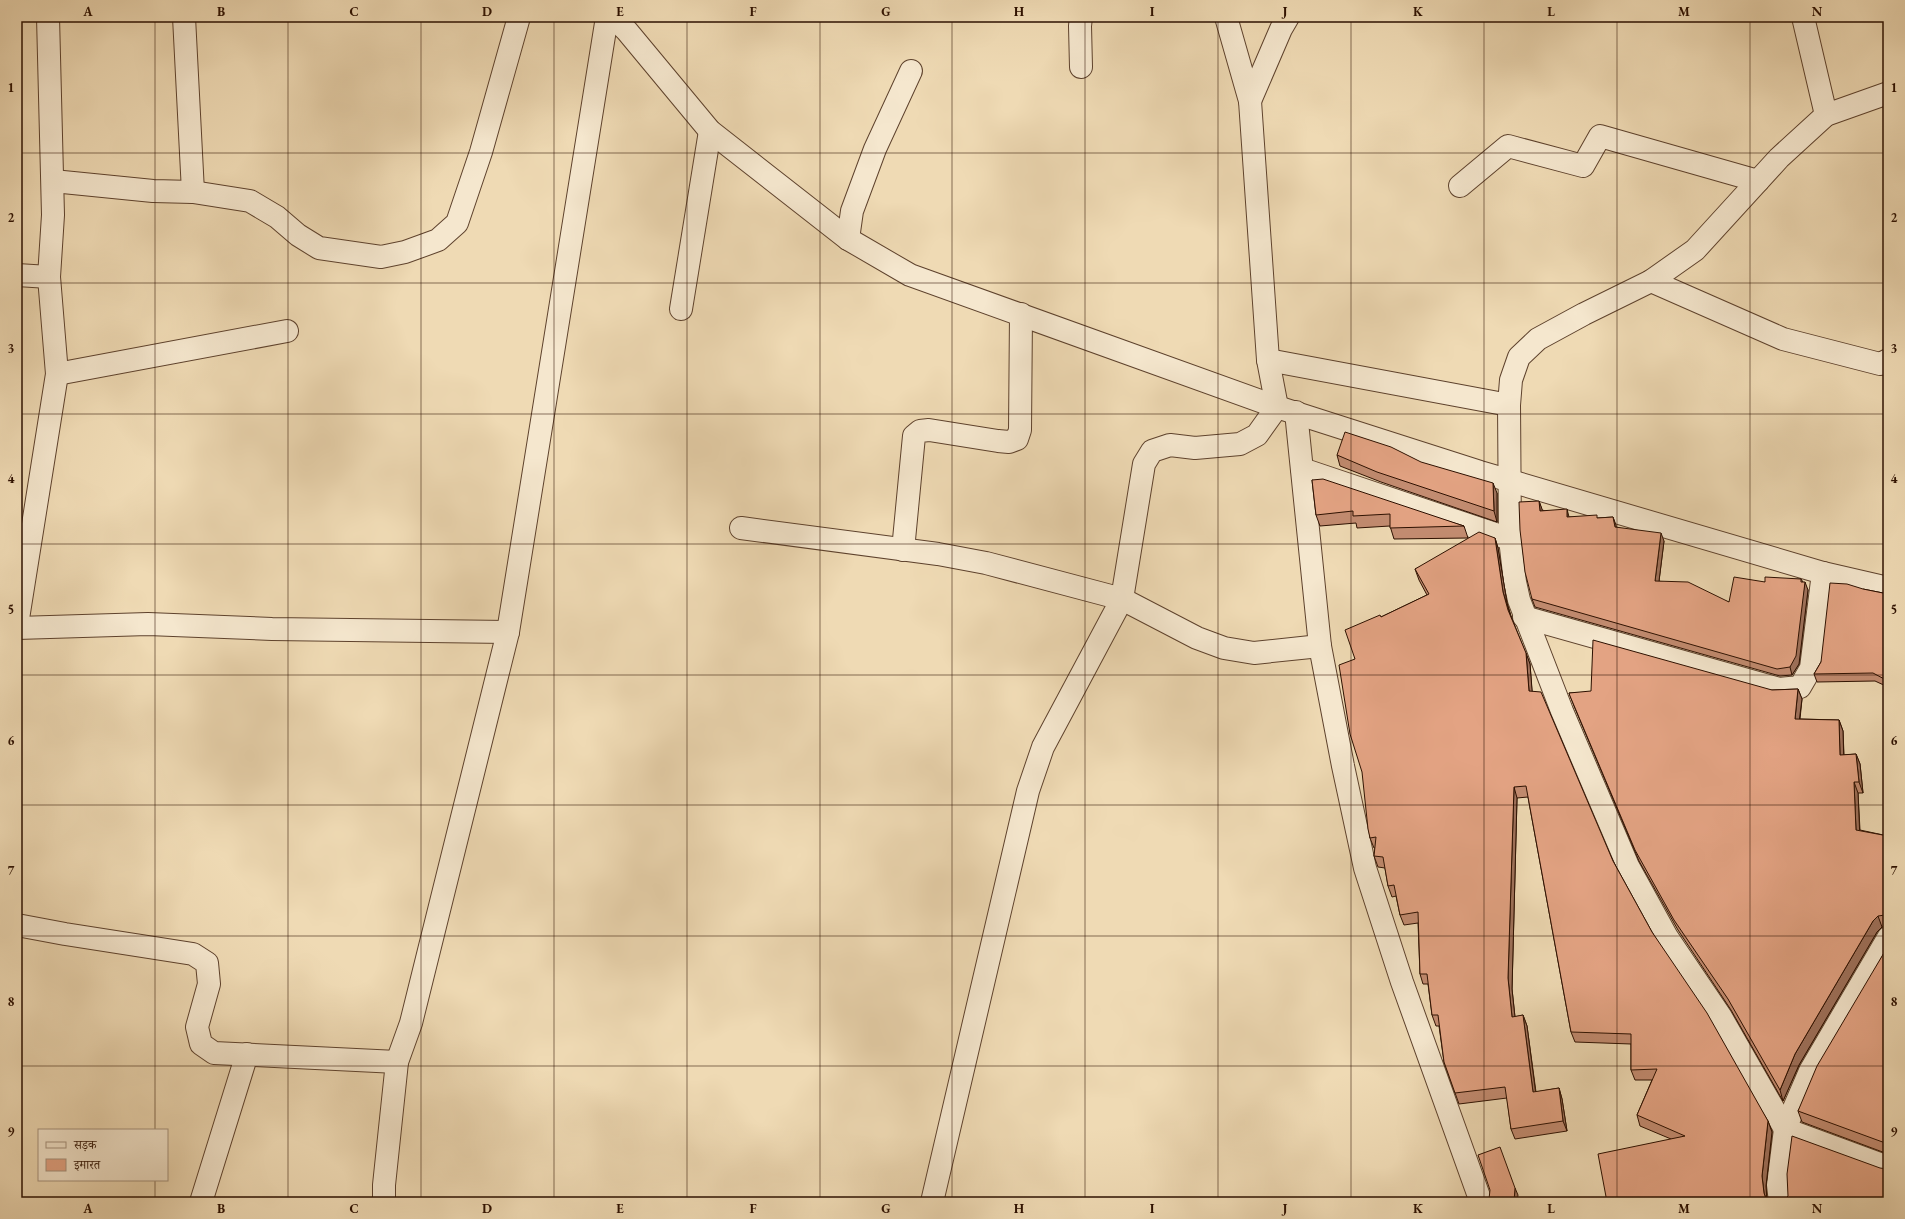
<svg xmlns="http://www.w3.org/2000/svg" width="1905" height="1219" font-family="'EB Garamond','Noto Serif Devanagari',serif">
<rect width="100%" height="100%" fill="#efdab4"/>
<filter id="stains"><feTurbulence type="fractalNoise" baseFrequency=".005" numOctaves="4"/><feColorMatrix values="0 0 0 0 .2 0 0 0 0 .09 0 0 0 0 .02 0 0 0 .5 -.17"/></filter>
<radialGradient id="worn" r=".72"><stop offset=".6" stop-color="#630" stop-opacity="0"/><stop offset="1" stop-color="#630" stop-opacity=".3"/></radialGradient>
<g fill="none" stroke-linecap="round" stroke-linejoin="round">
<defs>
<g id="minor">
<polyline points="184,17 193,192"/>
<polyline points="1803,17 1826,115"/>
<polyline points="1081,67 1080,26 1081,17"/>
<polyline points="1888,93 1826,115 1779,158 1695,250 1651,281 1584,314 1538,339 1519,357 1511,380 1509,405 1510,539 1515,582 1519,600 1562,711 1628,866 1667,937 1721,1017 1785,1129 1888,1167"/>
<polyline points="1250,101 1281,29 1288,17"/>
<polyline points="53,181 153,191 193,192 250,201 277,217 298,235 319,248 381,257 405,252 438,240 457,223 481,152 519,17"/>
<polyline points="1460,186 1508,146 1583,166 1600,136 1758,181"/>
<polyline points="848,239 852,211 875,149 911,71"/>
<polyline points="17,275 49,277"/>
<polyline points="1651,281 1783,339 1880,364 1888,360"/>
<polyline points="681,309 710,131"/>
<polyline points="1268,360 1509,405"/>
<polyline points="57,374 287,331"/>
<polyline points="1296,412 1320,646 1343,766 1365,868 1402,982 1481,1202"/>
<polyline points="1302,469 1510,539"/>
<polyline points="741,528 938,554 986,563 1122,599 1197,638 1224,648 1254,653 1320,646"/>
<polyline points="903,550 914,436 920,431 929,430 998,441 1009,442 1017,439 1020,430 1021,314"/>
<polyline points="1524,617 1779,689 1800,687 1811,668 1823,573"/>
<polyline points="17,625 57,374 49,277 53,215 48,17"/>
<polyline points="17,628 148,624 272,629 508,632"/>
<polyline points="17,925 65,934 193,954 207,963 209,984 197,1027 201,1044 214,1053 397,1062"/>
<polyline points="201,1202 247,1054"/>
<polyline points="384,1202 384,1185 397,1062 411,1023 508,632 607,17"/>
<polyline points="932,1202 1028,791 1043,747 1122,599 1144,464 1152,451 1170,445 1195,448 1240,444 1257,435 1277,407 1268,360 1250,101 1226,17"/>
<polyline points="1780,1202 1778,1185 1785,1129 1810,1071 1888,938"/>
</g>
<polyline id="tertiary" points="613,17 627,31 710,131 848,239 910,275 1277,407 1480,472 1823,573 1888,588"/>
</defs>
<use href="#minor" stroke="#5e422d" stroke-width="24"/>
<use href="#tertiary" stroke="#5e422d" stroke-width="24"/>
<use href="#minor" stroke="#f5e7ce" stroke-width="22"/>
<use href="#tertiary" stroke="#f5e7ce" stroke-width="22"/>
</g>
<g fill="#c38c71" stroke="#2d1000">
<polygon points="1337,455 1497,493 1497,522 1381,482 1340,466"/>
<polygon points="1312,480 1464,526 1468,538 1394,539 1390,526 1357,528 1356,523 1320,526 1316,515"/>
<polygon points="1539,501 1542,510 1569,517 1598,518 1613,517 1616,527 1664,541 1659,581 1729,602 1765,582 1801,579 1803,582 1808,590 1799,664 1792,675 1780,676 1535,607 1532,599"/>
<polygon points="1495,538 1498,548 1507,603 1511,616 1530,664 1532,692 1613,861 1652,932 1768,1121 1772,1132 1766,1186 1767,1200 1671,1139 1640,1126 1637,1115 1652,1080 1635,1080 1631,1070 1631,1044 1575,1042 1571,1032 1528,797 1517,798 1512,989 1515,1017 1523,1015 1527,1026 1536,1092 1559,1088 1562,1099 1567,1131 1515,1139 1511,1129 1507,1098 1459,1104 1444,1062 1439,1026 1436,1026 1432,1015 1428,984 1423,984 1420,974 1418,923 1404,925 1400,915 1396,896 1392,897 1388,886 1385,868 1378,867 1374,856 1375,848 1374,848 1370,838 1355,659 1381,617 1427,595 1419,580 1415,569"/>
<polygon points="1863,589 1888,594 1888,687 1875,681 1817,682 1814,674"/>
<polygon points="1798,689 1802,699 1800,719 1839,720 1843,731 1844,755 1856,754 1860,764 1863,793 1858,793 1860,830 1888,836 1888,926 1882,927 1877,932 1799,1065 1783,1101 1731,1010 1678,930 1639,861 1574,706 1569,693 1772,690"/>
<polygon points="1888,946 1888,1154 1802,1122 1798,1111"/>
</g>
<g fill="#9f725c" stroke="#2d1000">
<polygon points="1493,483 1497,493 1497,522 1494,511"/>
<polygon points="1539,501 1542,509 1543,518 1540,511"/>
<polygon points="1567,509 1569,517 1570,525 1567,517"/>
<polygon points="1613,517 1616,525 1617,535 1615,527"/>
<polygon points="1661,533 1664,541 1658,589 1655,581"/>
<polygon points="1495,538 1498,548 1507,603 1512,620 1503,592"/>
<polygon points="1805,582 1808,590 1799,664 1792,675 1790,667"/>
<polygon points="1526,653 1530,664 1533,702 1529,691"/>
<polygon points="1798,689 1802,699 1798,730 1795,719"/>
<polygon points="1839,720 1843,731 1844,766 1840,755"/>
<polygon points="1856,754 1860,764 1863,793 1859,782"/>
<polygon points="1854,782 1858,793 1860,840 1856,830"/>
<polygon points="1514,787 1517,798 1512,989 1516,1027 1512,1017 1508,978"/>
<polygon points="1878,916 1882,927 1877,932 1799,1065 1783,1101 1780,1090 1795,1054 1873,921"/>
<polygon points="1523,1015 1527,1026 1537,1103 1533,1092"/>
<polygon points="1559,1088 1562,1099 1567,1131 1563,1121"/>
<polygon points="1768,1121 1772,1132 1766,1186 1767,1202 1764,1193 1762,1176"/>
<polygon points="1515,1188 1518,1195 1517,1202 1514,1202"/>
</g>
<g fill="#e3a383" stroke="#2d1000">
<polygon points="1345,432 1391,447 1421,462 1493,483 1494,511 1377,472 1337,455"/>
<polygon points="1323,479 1464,526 1390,528 1390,514 1353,516 1353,511 1316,515 1312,480"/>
<polygon points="1539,501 1540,511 1567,509 1567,517 1597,515 1597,518 1613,517 1615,527 1661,533 1655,581 1688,582 1729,602 1734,577 1765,582 1765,577 1801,579 1801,582 1805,582 1796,656 1790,667 1777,669 1532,599 1525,572 1520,530 1519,502"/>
<polygon points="1479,532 1495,538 1503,592 1508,610 1526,653 1529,691 1541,692 1613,861 1652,932 1707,1013 1768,1121 1762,1176 1764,1193 1766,1199 1770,1202 1607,1202 1598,1154 1685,1136 1637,1115 1657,1069 1631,1070 1631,1034 1571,1032 1526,786 1514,787 1508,978 1512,1017 1523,1015 1533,1092 1559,1088 1563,1121 1511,1129 1505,1087 1455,1093 1444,1062 1438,1015 1432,1015 1427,974 1420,974 1418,912 1400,915 1394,885 1388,886 1383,857 1374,856 1376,837 1370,838 1368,829 1362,772 1350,734 1339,665 1355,659 1345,630 1380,615 1381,617 1429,594 1415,569"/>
<polygon points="1830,583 1847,584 1863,589 1888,594 1888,681 1873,673 1814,674 1821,662"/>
<polygon points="1593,640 1772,690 1798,689 1795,719 1839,720 1840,755 1856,754 1859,782 1854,782 1856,830 1888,836 1888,916 1885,915 1878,916 1873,921 1795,1054 1780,1090 1728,999 1674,920 1635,850 1570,696 1569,693 1591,691"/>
<polygon points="1888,946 1888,1144 1798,1111 1817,1066"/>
<polygon points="1792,1136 1880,1168 1887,1169 1888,1168 1888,1202 1782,1202 1788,1196 1787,1174"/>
<polygon points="1500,1147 1515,1188 1514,1202 1491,1202 1489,1199 1490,1190 1478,1155"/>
</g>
<path fill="none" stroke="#2d1000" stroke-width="1" stroke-opacity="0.55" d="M155,17V1130M288,17V1202M421,17V1202M554,17V1202M687,17V1202M820,17V1202M952,17V1202M1085,17V1202M1218,17V1202M1351,17V1202M1484,17V1202M1617,17V1202M1750,17V1202M17,153H1888M17,283H1888M17,414H1888M17,544H1888M17,675H1888M17,805H1888M17,936H1888M17,1066H1888M155,1180V1202"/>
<rect width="1905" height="1219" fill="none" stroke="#efdab4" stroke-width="44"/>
<rect x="38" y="1129" width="130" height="52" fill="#f5e7ce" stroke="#a5917c"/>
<rect x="46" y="1142" width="20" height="6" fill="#f5e7ce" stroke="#a5917c"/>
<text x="74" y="1149" font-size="12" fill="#2d1000">सड़क</text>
<rect x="46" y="1159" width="20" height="12" fill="#e3a383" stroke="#a5917c"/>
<text x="74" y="1169" font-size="12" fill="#2d1000">इमारत</text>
<rect x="22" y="22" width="1861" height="1175" fill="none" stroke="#2d1000" stroke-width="1.5"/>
<g font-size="13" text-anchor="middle" font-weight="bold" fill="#2d1000">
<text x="88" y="16">A</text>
<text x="221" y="16">B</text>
<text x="354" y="16">C</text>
<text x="487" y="16">D</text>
<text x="620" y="16">E</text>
<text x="753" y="16">F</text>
<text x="886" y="16">G</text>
<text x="1019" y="16">H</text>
<text x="1152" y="16">I</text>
<text x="1285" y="16">J</text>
<text x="1418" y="16">K</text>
<text x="1551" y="16">L</text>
<text x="1684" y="16">M</text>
<text x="1817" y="16">N</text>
<text x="11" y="92">1</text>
<text x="1894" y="92">1</text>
<text x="11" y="222">2</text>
<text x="1894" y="222">2</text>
<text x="11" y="353">3</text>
<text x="1894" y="353">3</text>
<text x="11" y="483">4</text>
<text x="1894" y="483">4</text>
<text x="11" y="614">5</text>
<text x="1894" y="614">5</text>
<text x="11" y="745">6</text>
<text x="1894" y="745">6</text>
<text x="11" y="875">7</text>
<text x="1894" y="875">7</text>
<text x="11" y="1006">8</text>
<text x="1894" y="1006">8</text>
<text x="11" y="1136">9</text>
<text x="1894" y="1136">9</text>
<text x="88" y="1213">A</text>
<text x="221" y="1213">B</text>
<text x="354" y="1213">C</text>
<text x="487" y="1213">D</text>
<text x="620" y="1213">E</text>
<text x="753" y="1213">F</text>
<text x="886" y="1213">G</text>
<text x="1019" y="1213">H</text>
<text x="1152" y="1213">I</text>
<text x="1285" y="1213">J</text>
<text x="1418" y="1213">K</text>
<text x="1551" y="1213">L</text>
<text x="1684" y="1213">M</text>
<text x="1817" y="1213">N</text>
</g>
<rect width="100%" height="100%" filter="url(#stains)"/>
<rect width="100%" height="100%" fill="url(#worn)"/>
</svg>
